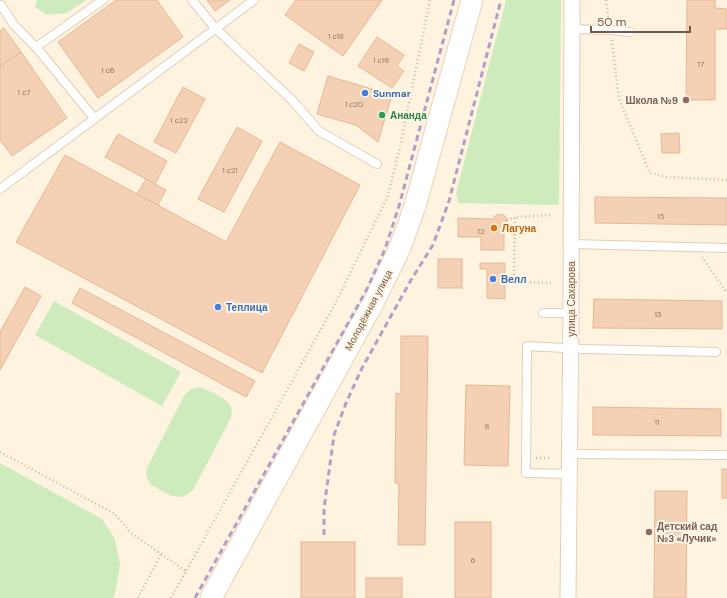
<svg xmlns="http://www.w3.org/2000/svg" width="727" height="598" font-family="'DM Sans',sans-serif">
<rect width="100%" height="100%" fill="#fdf3df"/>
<g fill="#ceebbd">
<polygon points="37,0 86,0 67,13 47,15 35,7"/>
<polygon points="506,0 561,0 559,205 458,203 456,193"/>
<polygon points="54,301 181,372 162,406 35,335"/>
<path d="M198,387C206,389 225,397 230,405C232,409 232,413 231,418L193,490L183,497L172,496L151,485L148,480L146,475L147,468L185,394L191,389Z"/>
<polygon points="0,463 102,519 115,539 120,565 115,594 113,598 0,598"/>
</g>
<g fill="#f4d0b5" stroke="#e8b794">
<polygon points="116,0 157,0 183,37 98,98 58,42"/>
<polygon points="207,0 230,0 215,11"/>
<polygon points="296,0 382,0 343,56 285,15"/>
<polygon points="687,0 715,0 715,8 727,9 727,29 715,29 715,100 686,100"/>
<polygon points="4,28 21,52 0,66 0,31"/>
<polygon points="377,37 404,55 397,66 404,71 392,88 358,66"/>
<polygon points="299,44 314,52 304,71 289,63"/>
<polygon points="21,52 67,118 12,156 0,140 0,66"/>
<polygon points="328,76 392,95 378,142 356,125 317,114"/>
<polygon points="183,87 205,99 176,153 154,142"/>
<polygon points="237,127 262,141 224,212 198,199"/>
<polygon points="679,133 680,153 662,153 661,134"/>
<polygon points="118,134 167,161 155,184 105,157"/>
<polygon points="280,142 360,185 262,373 16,242 65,155 226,242"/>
<polygon points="146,179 166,190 158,205 137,194"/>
<polygon points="595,197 727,198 727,225 595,223"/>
<polygon points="498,214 504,215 507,220 505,225 504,226 504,250 481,250 481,237 458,237 458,218 493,219 494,217"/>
<rect x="438" y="259" width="24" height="29"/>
<polygon points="480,263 505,263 505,299 487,298 487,269 480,269"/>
<polygon points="25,287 41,296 0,370 0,332"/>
<polygon points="80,288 255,381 246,397 72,303"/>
<polygon points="594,299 722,301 722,329 593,328"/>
<polygon points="401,336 428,336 425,545 398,545 399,483 395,483 396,393 401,394"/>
<polygon points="466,385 510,386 508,466 464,465"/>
<polygon points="593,407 721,409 721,436 593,435"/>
<rect x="722" y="469" width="5" height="29"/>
<polygon points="655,491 687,491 686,598 654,598"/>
<rect x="455" y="522" width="36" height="76"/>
<rect x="301" y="542" width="54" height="56"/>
<rect x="366" y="578" width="36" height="20"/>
</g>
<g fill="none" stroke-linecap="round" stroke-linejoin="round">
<defs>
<g id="lane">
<polyline points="192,0 215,28 292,100 319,131 377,164"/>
<polyline points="1,5 14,25 36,47 103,0"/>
<polyline points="572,29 610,30 630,32"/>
<polyline points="36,47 94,118"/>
<polyline points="0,189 254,0"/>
<polyline points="572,244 727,248"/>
<polyline points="543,313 571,313"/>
<polyline points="570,454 727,455"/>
<polyline points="570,474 526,473 527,346 583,349 716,352"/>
</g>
<polyline id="street" points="568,598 571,313 572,0"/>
<polyline id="secondary" points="211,598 374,301 399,250 415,206 472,0"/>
</defs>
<use href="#lane" stroke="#e2ceba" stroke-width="10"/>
<use href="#street" stroke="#e2ceba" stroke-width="17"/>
<use href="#secondary" stroke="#e9d2ba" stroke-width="23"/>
<g stroke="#d9b499" stroke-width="2.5" stroke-dasharray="1 3" stroke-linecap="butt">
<polyline points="606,0 609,21"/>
<polyline points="612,40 619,99 650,173 667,177 727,180"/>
<polyline points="507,220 515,217"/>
<polyline points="702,257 727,293"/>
<polyline points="505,282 514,282"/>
<polyline points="551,283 514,282 515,217 551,215"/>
<polyline points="0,452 115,514 131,533 187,572"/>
<polyline points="536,458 550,458"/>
<polyline points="138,598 161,554"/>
<polyline points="171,598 334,306 387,198 400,147 430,0"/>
</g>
<use href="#lane" stroke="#fff" stroke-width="8"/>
<use href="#street" stroke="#fff" stroke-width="15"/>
<use href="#secondary" stroke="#fff" stroke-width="21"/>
<g stroke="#b59ec6" stroke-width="3" stroke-dasharray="6 4" stroke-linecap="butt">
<polyline points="324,535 324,508 334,435 346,403 362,368 411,280 433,245 449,201 501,0"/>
<polyline points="195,598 367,289 385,249 399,206 454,0"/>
</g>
</g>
<g fill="#3f7fe0" stroke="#fff6e6" stroke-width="1.5">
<circle cx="365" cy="93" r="4"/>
<circle cx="493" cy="279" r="4"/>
<circle cx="218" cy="307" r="4"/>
</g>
<g fill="#8d6e63" stroke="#fff6e6" stroke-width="1.5">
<circle cx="686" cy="100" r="4"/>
<circle cx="649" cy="532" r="4"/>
</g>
<circle fill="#2e9e5b" stroke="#fff6e6" stroke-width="1.5" cx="382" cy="115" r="4"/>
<circle fill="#e8710a" stroke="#fff6e6" stroke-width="1.5" cx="494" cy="228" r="4"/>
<g text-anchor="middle" stroke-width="4" stroke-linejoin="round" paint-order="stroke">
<g font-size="8" fill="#957662">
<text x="336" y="39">1 с18</text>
<text x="381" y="63">1 с19</text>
<text x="701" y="67">17</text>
<text x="108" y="73">1 с6</text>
<text x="24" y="95">1 с7</text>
<text x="354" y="107">1 с20</text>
<text x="179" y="123">1 с22</text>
<text x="230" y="173">1 с21</text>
<text x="661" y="219">15</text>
<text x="481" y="234">12</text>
<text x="658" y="317">13</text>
<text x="657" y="425">11</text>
<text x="487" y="429">8</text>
<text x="473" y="563">6</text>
</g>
<g font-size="10" font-weight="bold" fill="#366cbe" stroke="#fff6e6" text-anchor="start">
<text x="373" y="97">Sunmar</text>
<text x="501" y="283">Велл</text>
<text x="226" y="311">Теплица</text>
</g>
<g font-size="10" font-weight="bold" fill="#785e54" stroke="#fff6e6" text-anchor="end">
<text x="678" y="104">Школа №9</text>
<text x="657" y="530" text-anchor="start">Детский сад<tspan x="657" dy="12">№3 «Лучик»</tspan></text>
</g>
<g font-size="10" font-weight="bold" fill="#27864d" stroke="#fff6e6" text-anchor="start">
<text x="390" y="119">Ананда</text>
</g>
<g font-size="10" font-weight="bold" fill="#c56008" stroke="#fff6e6" text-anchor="start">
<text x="502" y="232">Лагуна</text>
</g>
<g font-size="10" fill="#755846" stroke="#fff6e6">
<text transform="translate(571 299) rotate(-90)" y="4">улица Сахарова</text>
<text transform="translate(368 310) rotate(-62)" y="4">Молодёжная улица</text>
</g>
</g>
<path d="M591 26v6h99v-6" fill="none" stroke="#755846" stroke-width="2"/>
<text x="597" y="26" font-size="12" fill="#755846" stroke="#fff6e6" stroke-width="3" paint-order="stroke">50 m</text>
</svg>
